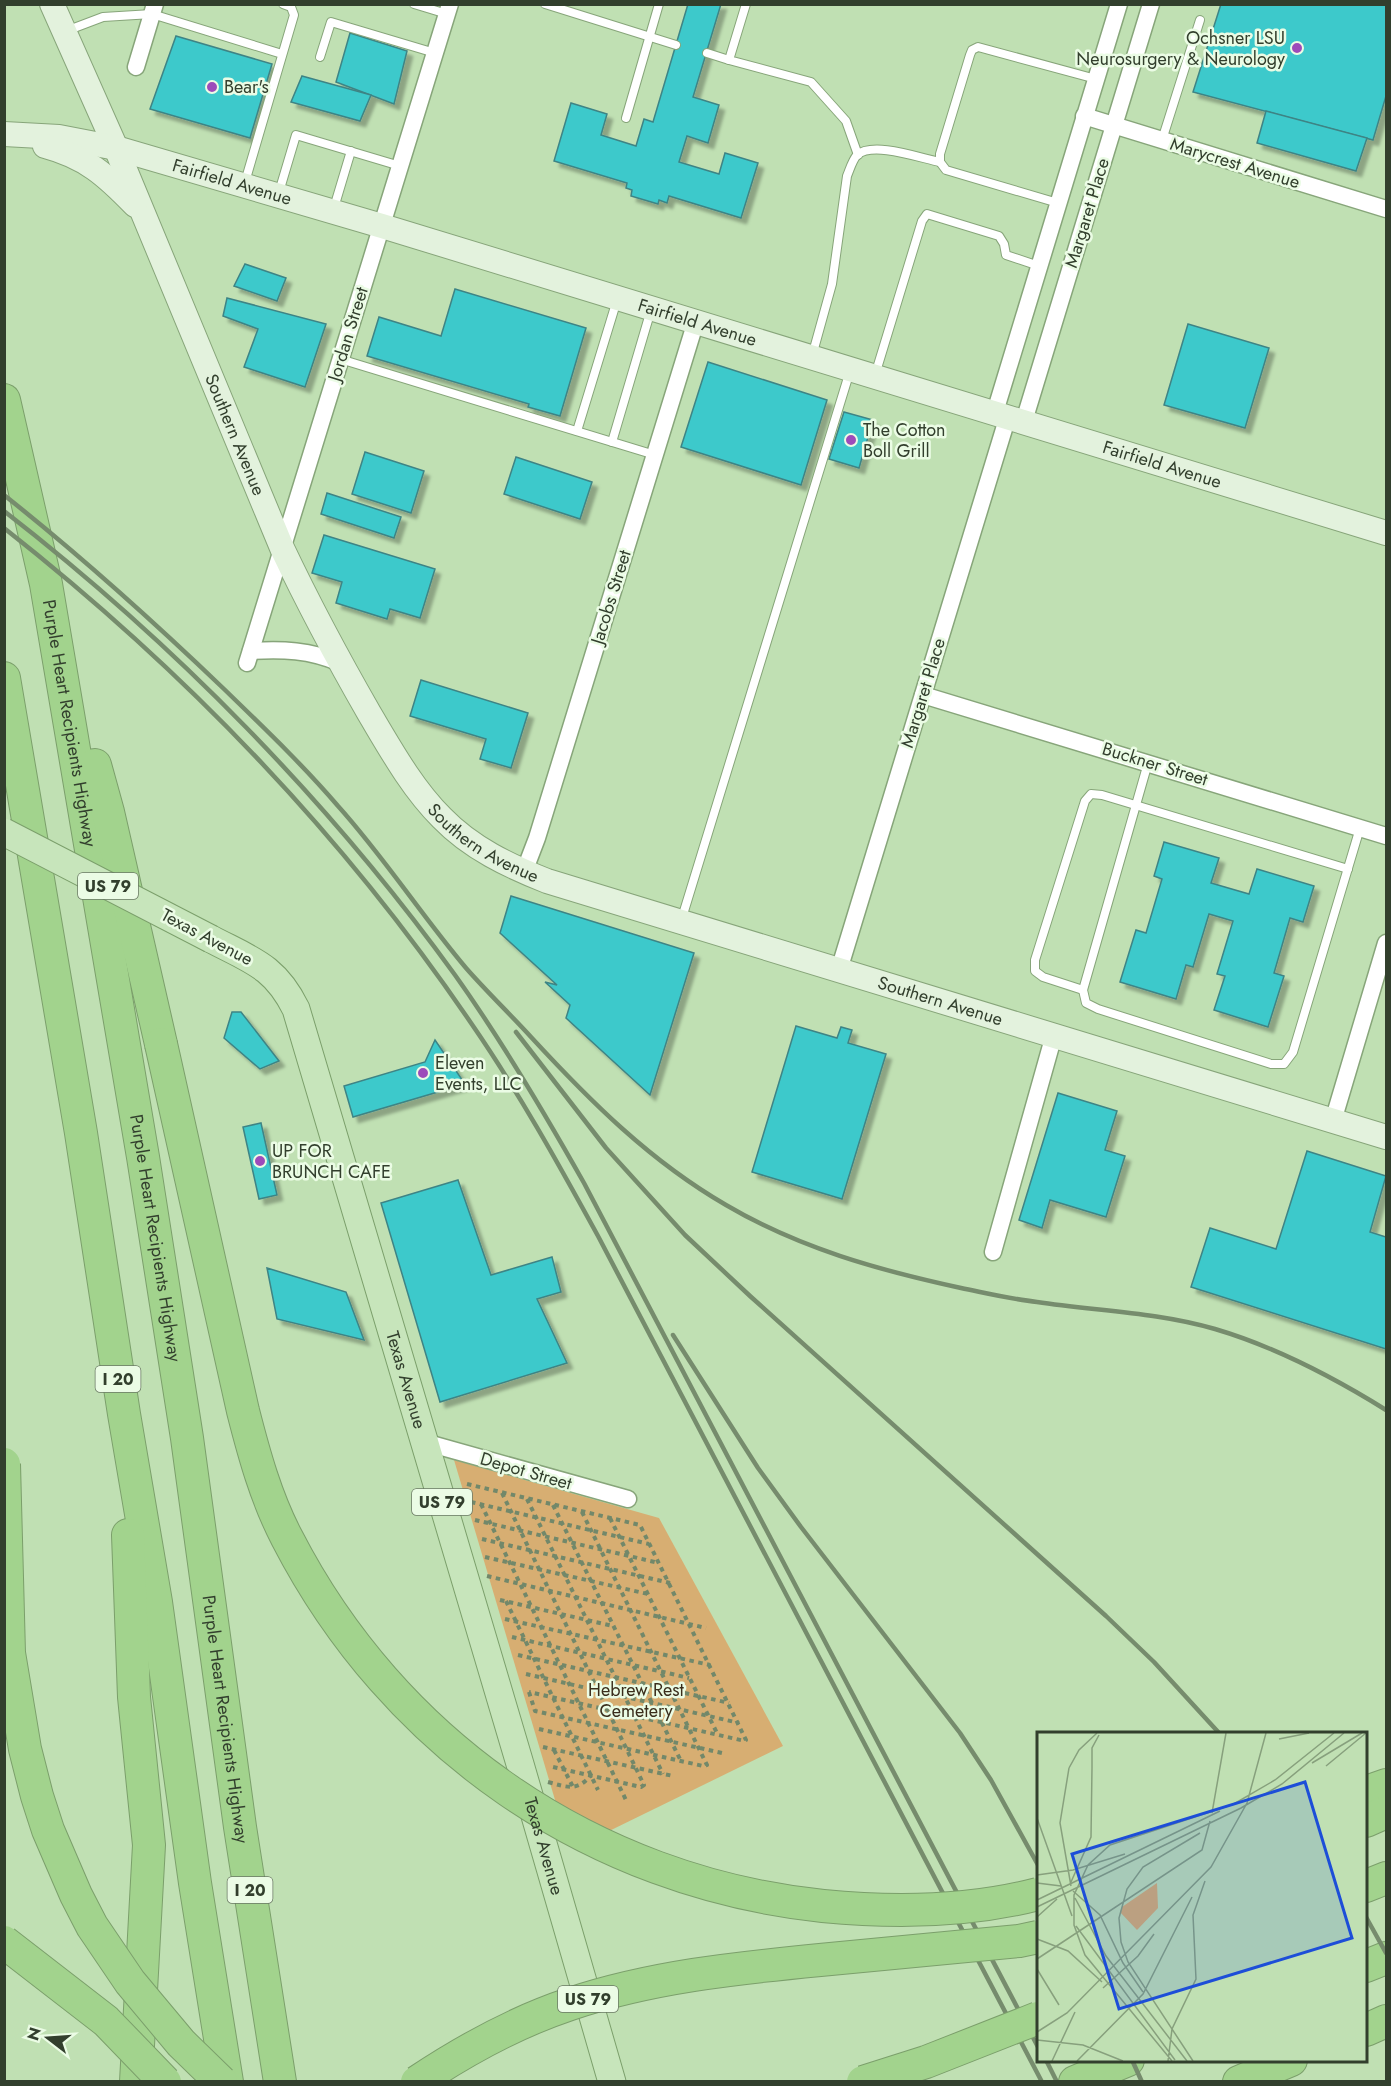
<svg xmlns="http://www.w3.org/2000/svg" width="1391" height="2086" font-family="Jost,sans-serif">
<defs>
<filter id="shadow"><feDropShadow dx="5.5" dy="5.5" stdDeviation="1.5" flood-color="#0004"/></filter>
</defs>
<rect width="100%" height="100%" fill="#c0e0b3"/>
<polygon fill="#d7ae72" points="454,1460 659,1518 783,1746 603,1834 558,1810"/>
<g fill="#3cc9cb" stroke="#3e8485" stroke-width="1.5" filter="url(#shadow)">
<polygon points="688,4 721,4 693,97 719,105 708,143 687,136 679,162 719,174 725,153 758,163 741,218 669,196 667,203 659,200 658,204 631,196 632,190 626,188 627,183 554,161 571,103 607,114 601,135 636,146 644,119 653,122"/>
<polygon points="1221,4 1386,4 1386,96 1373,140 1193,92"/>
<polygon points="350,33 407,51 394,104 336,82"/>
<polygon points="176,36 272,64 250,138 150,109"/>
<polygon points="302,76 371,95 360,121 291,102"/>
<polygon points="1266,111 1367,138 1356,171 1257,143"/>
<polygon points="245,264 286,278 277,301 234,286"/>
<polygon points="455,289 586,328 560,416 528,407 529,404 367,356 379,317 441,336"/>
<polygon points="227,298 326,324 305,387 244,367 258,329 223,316"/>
<polygon points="1188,324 1269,348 1245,428 1164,405"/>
<polygon points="708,362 827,400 801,485 681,447"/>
<polygon points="844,412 873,420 859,468 829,459"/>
<polygon points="365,452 424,471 411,513 352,494"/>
<polygon points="516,457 592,482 580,519 504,494"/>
<polygon points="327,493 401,517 394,538 321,514"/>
<polygon points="324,535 435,569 420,618 390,609 387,619 336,603 342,582 312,573"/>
<polygon points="421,680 528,713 511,768 480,759 486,739 410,716"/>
<polygon points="1164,842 1219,858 1211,883 1249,894 1257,869 1314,886 1303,922 1290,918 1274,973 1284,976 1268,1027 1214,1010 1225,976 1217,974 1233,921 1209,914 1193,967 1186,965 1176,999 1120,982 1136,930 1146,933 1162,879 1154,876"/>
<polygon points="511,896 694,953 650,1095 566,1018 570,1005 545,982 557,985 500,933"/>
<polygon points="232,1012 241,1012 279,1061 260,1069 224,1038"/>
<polygon points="796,1026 837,1038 841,1027 852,1030 848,1043 886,1054 842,1199 752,1172"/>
<polygon points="435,1040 465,1084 353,1117 344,1086 425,1062"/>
<polygon points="1058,1093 1117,1111 1105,1150 1125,1156 1106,1217 1050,1200 1042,1228 1019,1220"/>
<polygon points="261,1123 277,1195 259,1199 243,1127"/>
<polygon points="1307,1151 1386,1176 1370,1232 1386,1237 1386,1349 1191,1287 1210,1228 1276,1249"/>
<polygon points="458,1180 491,1275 552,1257 561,1292 537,1299 567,1363 440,1402 381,1203"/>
<polygon points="267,1268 346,1292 364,1340 277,1319"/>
</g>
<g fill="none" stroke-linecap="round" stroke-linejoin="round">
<defs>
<g id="lane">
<polyline points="414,4 447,14"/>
<polyline points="545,4 676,45"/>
<polyline points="746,4 729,60 811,82 846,121 858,155"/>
<polyline points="66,31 103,17 152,14 282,54"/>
<polyline points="707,53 729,60"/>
<polyline points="320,57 331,22 435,53"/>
<polyline points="626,118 659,4"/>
<polyline points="1162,140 1200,20"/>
<polyline points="245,182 294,15 291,7 283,4"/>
<polyline points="279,192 296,135 400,166"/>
<polyline points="1058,203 946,170 940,162 940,154 970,55 972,50 978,47 1096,79"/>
<polyline points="333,211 351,151"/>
<path d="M812,356L832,284L847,176C850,169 852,161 857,155C873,141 920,158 940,162"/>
<polyline points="340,359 655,455"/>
<polyline points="875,375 922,221 927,214 999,236 1004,244 1006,255 1039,266"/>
<polyline points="577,431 617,300"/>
<polyline points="612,442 651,310"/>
<polyline points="1148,763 1083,990 1086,1003 1098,1009 1271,1064 1284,1064 1293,1052 1360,828"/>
<polyline points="681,921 850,371"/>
<polyline points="1083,990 1043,977 1035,971 1035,960 1085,801 1091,794 1102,795 1348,869"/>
</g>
<g id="street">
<polyline points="136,67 155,4"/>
<polyline points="1084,116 1386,209"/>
<polyline points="995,412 1119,4"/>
<polyline points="1024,421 1151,4"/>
<path d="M251,651C282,649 310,650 340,663"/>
<polyline points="247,663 450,4"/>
<polyline points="923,695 1386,836"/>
<polyline points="524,872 537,838 696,321"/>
<polyline points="839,970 1008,416"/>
<polyline points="1333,1121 1386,943"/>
<polyline points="993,1252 1054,1035"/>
<polyline points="424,1442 628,1499"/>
</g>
<g id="secondary">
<path id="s1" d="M52,4L116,148L282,548C309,605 338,659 369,713C391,750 412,788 442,818C471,848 509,866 547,881L1386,1137"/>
<path id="s2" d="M4,134L59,137L116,148L382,226L1386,533"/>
<path d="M45,146C86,157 106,175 135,205"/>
</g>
<g id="primary">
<path id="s3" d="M211,939C251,960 275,966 296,1009L520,1764L612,2082"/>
</g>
<g id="highway">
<path id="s4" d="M4,400L46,584L143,1157L187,1438L240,1827L280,2082"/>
<polyline points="4,678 81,1133 124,1414 156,1602 195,1883 227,2082"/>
<polyline points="95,765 108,812 161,1044"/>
<polyline points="128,1535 134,1697 149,1845 136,2082"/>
<polyline points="1366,1792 1386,1785"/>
<polyline points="1366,1821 1386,1812"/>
<polyline points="1366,1886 1386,1878"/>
<polyline points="1366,1966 1386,1958"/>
<polyline points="1366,2030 1386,2021"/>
<polyline points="1075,2082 1128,2060"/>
<polyline points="1239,2082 1291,2060"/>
</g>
</defs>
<use href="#lane" stroke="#87a57a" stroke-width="10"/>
<use href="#street" stroke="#87a57a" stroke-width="19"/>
<use href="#secondary" stroke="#87a57a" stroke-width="26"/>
<use href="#primary" stroke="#7b9f6b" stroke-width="29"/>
<use href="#highway" stroke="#7b9f6b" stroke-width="34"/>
<g stroke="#72886a" stroke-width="4" stroke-dasharray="4.5 4.5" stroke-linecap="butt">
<polyline points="467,1484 640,1525 746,1740 745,1741 529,1692"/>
<polyline points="502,1493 644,1785 641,1787 549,1766"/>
<polyline points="527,1499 663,1774"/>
<polyline points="471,1502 649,1544"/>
<polyline points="481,1504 626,1800"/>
<polyline points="553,1505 681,1761"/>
<polyline points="610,1518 718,1735"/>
<polyline points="475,1520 659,1563"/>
<polyline points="482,1539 670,1583"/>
<polyline points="485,1557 648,1594"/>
<polyline points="487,1576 706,1628"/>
<polyline points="500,1600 613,1626"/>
<polyline points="506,1601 598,1790"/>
<polyline points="505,1619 710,1665"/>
<polyline points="512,1637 689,1678"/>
<polyline points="518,1655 729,1703"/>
<polyline points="526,1674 739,1723"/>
<polyline points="529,1692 535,1711 722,1753"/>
<polyline points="539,1729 703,1766 707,1765 582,1512"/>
<polyline points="543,1747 673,1776"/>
<polyline points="554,1750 573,1787"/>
<path d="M548,1782C567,1787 577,1792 591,1775"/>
</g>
<use href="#lane" stroke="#fff" stroke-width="8"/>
<use href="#street" stroke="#fff" stroke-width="16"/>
<use href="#secondary" stroke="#e3f2dd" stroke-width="24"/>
<use href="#primary" stroke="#c7e5bb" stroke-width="27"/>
<use href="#highway" stroke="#a2d38d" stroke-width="32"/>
<g stroke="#768c6d" stroke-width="4.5">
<path d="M4,495C81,556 153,621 224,689C263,727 302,764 338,806C384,857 422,916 466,968C487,992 510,1014 531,1037C590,1101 650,1161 726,1205C799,1248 878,1270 961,1288C986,1293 1011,1299 1037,1302C1096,1311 1157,1312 1215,1329C1276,1347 1333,1377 1386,1410"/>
<path d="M4,511C174,643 329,801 455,975C502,1041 544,1112 584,1183L1038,2047"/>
<path d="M4,528C183,669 343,835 471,1023C518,1091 558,1163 598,1236L1042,2082"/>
<polyline points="516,1032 606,1148 685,1235 750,1296 1106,1616 1154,1662 1220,1734"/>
<polyline points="673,1335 758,1468 801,1527 960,1733 991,1780 1038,1865"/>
<polyline points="1366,1917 1386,1953"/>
<polyline points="1046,2060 1057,2082"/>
<polyline points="1132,2060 1142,2082"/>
</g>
<defs>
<polyline id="primary-bridge" points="4,832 211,939"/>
<g id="highway-bridge">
<path d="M161,1044L243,1411C254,1454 266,1498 287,1538C393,1744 592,1882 823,1906C894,1913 969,1912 1038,1894"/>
<polyline points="4,1464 9,1653 25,1749 37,1796 48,1830 76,1895 92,1926 130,1982 181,2043 221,2082"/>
<polyline points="4,1942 106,2021 165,2082"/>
<path d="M417,2082C465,2050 516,2022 570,2004C650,1977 737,1968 820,1960C886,1954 953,1947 1019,1941L1038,1937"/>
<polyline points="863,2082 926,2062 1038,2018"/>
</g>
</defs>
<use href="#primary-bridge" stroke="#7b9f6b" stroke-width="29" stroke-linecap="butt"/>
<use href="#highway-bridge" stroke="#7b9f6b" stroke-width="34" stroke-linecap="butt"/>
<use href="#primary-bridge" stroke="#c7e5bb" stroke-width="27"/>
<use href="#highway-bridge" stroke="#a2d38d" stroke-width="32"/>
</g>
<g fill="#9d4bba" stroke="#ebfce5" stroke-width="2">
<circle cx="1297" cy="48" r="6"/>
<circle cx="212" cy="87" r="6"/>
<circle cx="851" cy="440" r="6"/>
<circle cx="423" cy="1073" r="6"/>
<circle cx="260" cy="1161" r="6"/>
</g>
<g text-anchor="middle" stroke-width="5" stroke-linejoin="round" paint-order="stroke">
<g fill="#ebfce5" stroke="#6a7864" stroke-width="1.5">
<rect x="78" y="873" width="60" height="26" rx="4.5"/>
<rect x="95.5" y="1366" width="45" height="26" rx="4.5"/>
<rect x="412" y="1489" width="60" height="26" rx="4.5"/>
<rect x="227.5" y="1877" width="45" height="26" rx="4.5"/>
<rect x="558" y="1986" width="60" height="26" rx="4.5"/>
</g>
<g font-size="16" font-weight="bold" fill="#323f2d">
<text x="108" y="892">US 79</text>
<text x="118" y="1385">I 20</text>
<text x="442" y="1508">US 79</text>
<text x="250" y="1896">I 20</text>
<text x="588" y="2005">US 79</text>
</g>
<g font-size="18" fill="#323f2d" stroke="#ebfce5" text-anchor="start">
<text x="1285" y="44" text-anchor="end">Ochsner LSU<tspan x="1285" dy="21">Neurosurgery &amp; Neurology</tspan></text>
<text x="224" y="93">Bear's</text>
<text x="863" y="436">The Cotton<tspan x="863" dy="21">Boll Grill</tspan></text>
<text x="435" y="1069">Eleven<tspan x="435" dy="21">Events, LLC</tspan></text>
<text x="272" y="1157">UP FOR<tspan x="272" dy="21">BRUNCH CAFE</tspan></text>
</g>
<g font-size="18" fill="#323f2d" stroke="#ebfce5">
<text transform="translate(1235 163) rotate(17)" y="6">Marycrest Avenue</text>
<text dy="6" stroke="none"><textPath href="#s2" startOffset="234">Fairfield Avenue</textPath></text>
<text transform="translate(1087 213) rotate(-73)" y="6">Margaret Place</text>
<text dy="6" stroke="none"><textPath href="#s2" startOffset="720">Fairfield Avenue</textPath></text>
<text transform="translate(348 334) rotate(-73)" y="6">Jordan Street</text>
<text dy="6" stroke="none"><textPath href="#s1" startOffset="468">Southern Avenue</textPath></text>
<text dy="6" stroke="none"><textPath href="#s2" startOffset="1206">Fairfield Avenue</textPath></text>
<text transform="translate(611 597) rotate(-73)" y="6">Jacobs Street</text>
<text transform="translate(923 693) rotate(-73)" y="6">Margaret Place</text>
<text dy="6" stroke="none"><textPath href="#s4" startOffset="330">Purple Heart Recipients Highway</textPath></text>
<text transform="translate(1155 764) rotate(17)" y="6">Buckner Street</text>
<text dy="6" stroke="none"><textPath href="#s1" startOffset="954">Southern Avenue</textPath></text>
<text transform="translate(207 937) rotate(28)" y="6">Texas Avenue</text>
<text dy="6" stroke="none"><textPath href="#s1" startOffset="1440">Southern Avenue</textPath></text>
<text dy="6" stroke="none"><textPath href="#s4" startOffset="852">Purple Heart Recipients Highway</textPath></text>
<text dy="6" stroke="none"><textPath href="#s3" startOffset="500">Texas Avenue</textPath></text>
<text transform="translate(526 1471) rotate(16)" y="6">Depot Street</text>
<text dy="6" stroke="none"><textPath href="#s4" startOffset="1338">Purple Heart Recipients Highway</textPath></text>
<text dy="6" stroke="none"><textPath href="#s3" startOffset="986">Texas Avenue</textPath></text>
</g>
<g font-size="18" fill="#3a2d1b" stroke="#ebfce5">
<text x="636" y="1696">Hebrew Rest<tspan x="636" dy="21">Cemetery</tspan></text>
</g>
</g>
<g transform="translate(1037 1732)">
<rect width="330" height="330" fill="#c0e0b3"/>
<path d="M120,151L121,176L100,198L83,180L85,175Z" fill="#d7ae72"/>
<path fill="none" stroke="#87a07d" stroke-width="1.5" d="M242,7L272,1M275,31L325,1M289,34L329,1M32,36L42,18L60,1M32,36L23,91L34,154M55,36V16L62,3M195,73L238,48L297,1M175,81L189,1M0,86L35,184M0,143L36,138L88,122M34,150L54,105L55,36M0,151L24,154M36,159L63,183L86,231L106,260M38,166L69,224L150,329M0,168L183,79M0,175L204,76L245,52L307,1M0,185L20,167M39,194L138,328M0,207L31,219L65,250M0,227L165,118L173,89M0,237L22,273M66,256L101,224L117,202M0,300L30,281L174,135L210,71L229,1M0,308L46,313L86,329M15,329L38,280M40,329L106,262L155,165M131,329L135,297L159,247L156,183L168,149M135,329L48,223L37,193V163L51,133L73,113L197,72M156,329L91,230L84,210L82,186L90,157L106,135L163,101"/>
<path fill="#1d4ed8" fill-opacity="0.15" stroke="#1d4ed8" stroke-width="3" d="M268,50L315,206L82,277L35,122Z"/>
<rect width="330" height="330" fill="none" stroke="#323f2d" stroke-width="3"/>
</g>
<rect width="1391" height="2086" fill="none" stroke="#323f2d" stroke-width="12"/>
<g transform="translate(48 2038) rotate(287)" stroke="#ebfce5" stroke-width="4.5" paint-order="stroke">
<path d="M0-4.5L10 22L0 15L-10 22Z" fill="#323f2d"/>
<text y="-9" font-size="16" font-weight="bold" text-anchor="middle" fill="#323f2d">N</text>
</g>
</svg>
